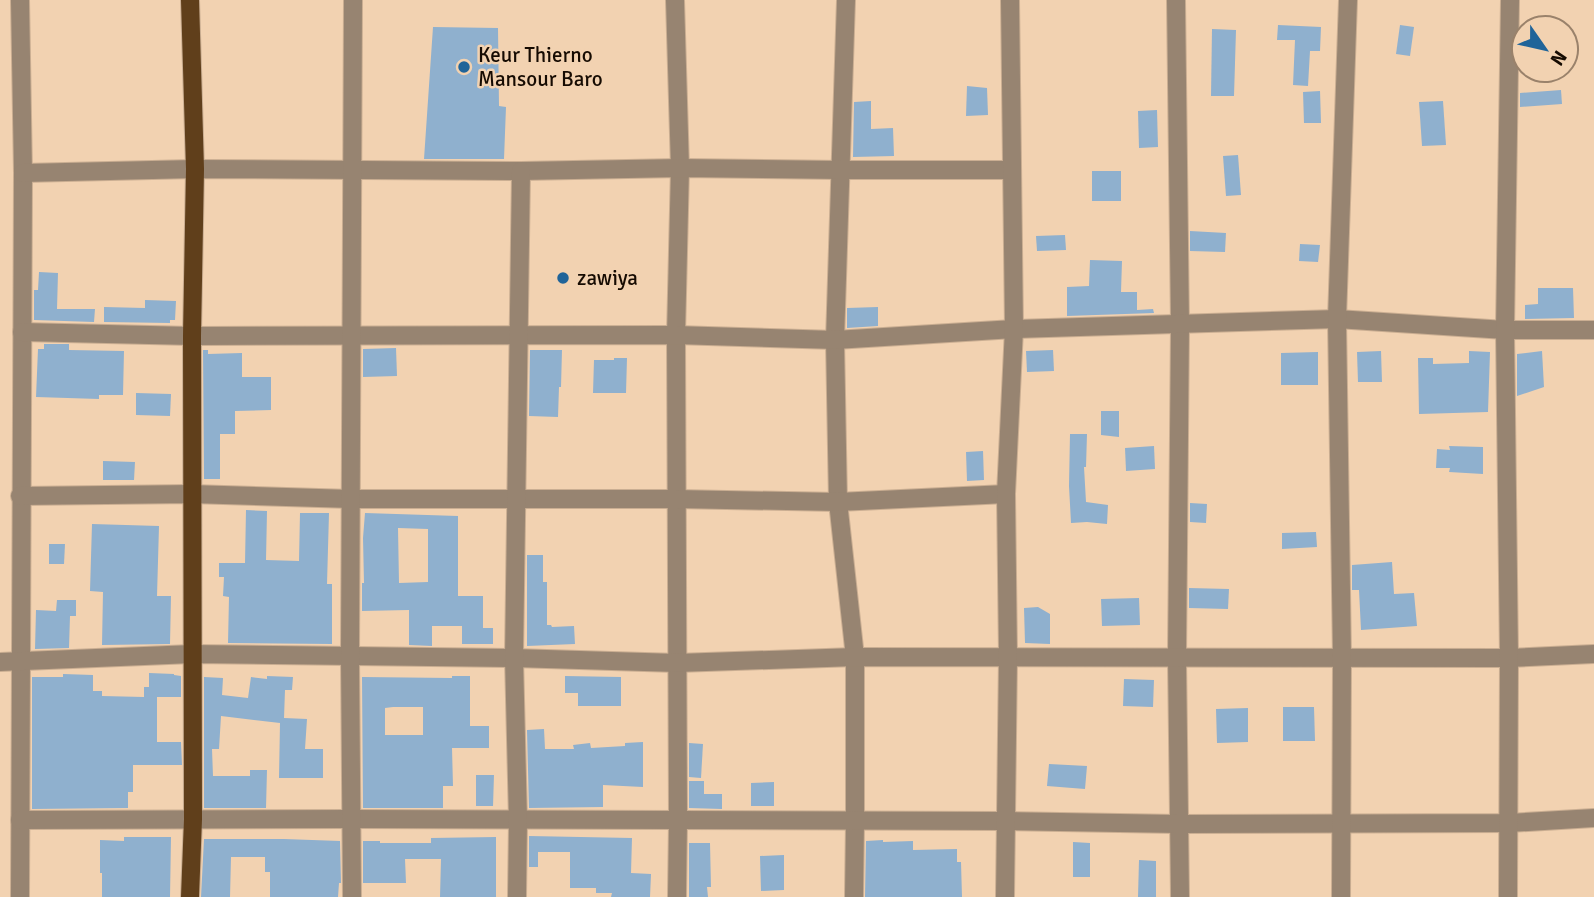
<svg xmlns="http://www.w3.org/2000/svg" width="1594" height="897" font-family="Signika,sans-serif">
<rect width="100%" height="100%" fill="#f2d2b1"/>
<g fill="#8fb0ce" fill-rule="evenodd">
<polygon points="1278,25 1321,27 1320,51 1310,51 1308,86 1293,85 1295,40 1277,40"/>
<polygon points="1400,25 1414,27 1410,56 1396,54"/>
<polygon points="433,27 498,28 499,106 506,107 504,159 424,159"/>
<polygon points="1212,29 1236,30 1234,96 1211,96"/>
<polygon points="967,86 987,88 988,115 966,116"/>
<polygon points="1561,90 1562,104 1520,107 1520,93"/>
<polygon points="1320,91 1321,123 1304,123 1303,92"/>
<polygon points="871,101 871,129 893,128 894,156 853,157 854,102"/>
<polygon points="1443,101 1446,145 1422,146 1419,102"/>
<polygon points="1157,110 1158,147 1139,148 1138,111"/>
<polygon points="1238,155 1241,195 1226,196 1223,156"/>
<rect x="1092" y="171" width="29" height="30"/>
<polygon points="1190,231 1226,233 1225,252 1190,251"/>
<polygon points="1065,235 1066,250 1037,251 1036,236"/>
<polygon points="1300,244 1320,245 1318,262 1299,261"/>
<polygon points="1090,260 1122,261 1121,292 1137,292 1137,310 1153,309 1154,313 1067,316 1067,287 1089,286"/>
<polygon points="39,272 58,273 57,309 95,309 94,322 34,320 34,290 38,290"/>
<polygon points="1538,288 1573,288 1574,318 1525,319 1525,305 1538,304"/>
<polygon points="145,300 176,301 175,320 170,320 170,323 104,322 104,307 145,308"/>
<polygon points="878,307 878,326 847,328 847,308"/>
<polygon points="44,344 69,344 69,350 124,351 123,395 99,395 99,399 36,397 38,349 44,349"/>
<polygon points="396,348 397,376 363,377 363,349"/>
<polygon points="203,350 208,350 208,354 242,353 242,377 271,377 271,410 235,411 235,434 220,434 220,479 204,479"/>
<polygon points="530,350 562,350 561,387 559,387 558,417 529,416"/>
<polygon points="1053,350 1054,371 1027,372 1026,351"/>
<polygon points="1381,351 1382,382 1358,382 1357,352"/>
<polygon points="1469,351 1490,352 1488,412 1419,414 1418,358 1433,358 1433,364 1469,363"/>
<polygon points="1542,351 1544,387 1517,396 1517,354"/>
<polygon points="1318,352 1318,385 1281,385 1281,353"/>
<polygon points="614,358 627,358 626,393 593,393 594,360 614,360"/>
<polygon points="136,393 171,394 170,416 136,415"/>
<polygon points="1101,411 1119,411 1119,437 1101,435"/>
<polygon points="1070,434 1087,434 1086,467 1084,467 1086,502 1108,505 1107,524 1087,522 1071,523 1069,486"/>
<polygon points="1154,446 1155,469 1126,471 1125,448"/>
<polygon points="1449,446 1483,447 1483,474 1449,472 1450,468 1436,468 1437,449 1450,450"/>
<polygon points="983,451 984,480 967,481 966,452"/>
<polygon points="103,461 135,462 134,480 103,480"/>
<polygon points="1190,503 1207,504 1206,523 1190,522"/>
<polygon points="246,510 267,511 266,560 299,561 300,513 329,513 327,584 332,584 332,644 228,643 229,597 223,596 224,577 219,577 219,563 245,563"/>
<path d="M365,513L458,516V596H483V628H493V644H462V626H432V646L409,645V610L362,611V583H364L363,538ZM398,528L428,529V582L399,583Z"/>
<polygon points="92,524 159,526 157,596 171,596 170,644 102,645 103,592 90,591"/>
<polygon points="1316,532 1317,547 1282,549 1282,533"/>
<polygon points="49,544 65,544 64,564 49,564"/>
<polygon points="527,555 543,555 543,582 547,582 547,625 551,625 552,627 574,626 575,644 527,646"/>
<polygon points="1392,562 1394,594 1414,593 1417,626 1361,630 1359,590 1352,590 1352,565"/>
<polygon points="1189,588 1229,589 1228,609 1189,608"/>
<polygon points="1139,598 1140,625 1102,626 1101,599"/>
<polygon points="57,600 76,600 76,616 70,616 69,648 35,649 36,610 56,611"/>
<polygon points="1038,607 1050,614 1050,644 1025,643 1024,608"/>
<polygon points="149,673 174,674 174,675 181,676 181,697 157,697 157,742 181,742 182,765 133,765 133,792 128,792 128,808 32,809 32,677 63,677 63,674 93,675 93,691 102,691 102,696 144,697 144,687 149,687"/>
<polygon points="267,676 293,677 292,690 285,690 284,718 307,719 305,749 323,749 323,778 279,778 280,723 221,716 219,749 212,749 213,776 250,776 250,770 267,770 266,808 204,808 204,677 223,678 222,695 248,698 251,677 267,679"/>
<path d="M452,676H470V726H489V748H452L453,786H443V808H363L362,677L452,678ZM393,707H423V735H385V708Z"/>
<polygon points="565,676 621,677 621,706 578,706 578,693 565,693"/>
<polygon points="1124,679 1154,680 1153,707 1123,706"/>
<polygon points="1283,707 1314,707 1315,741 1283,741"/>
<polygon points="1248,708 1248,742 1217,743 1216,709"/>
<polygon points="544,729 545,749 574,749 573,745 590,743 591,748 625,746 625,743 643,742 643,787 603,785 603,807 529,808 527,730"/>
<polygon points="689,743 703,744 701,778 689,777"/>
<polygon points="1049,764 1087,766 1085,789 1047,786"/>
<polygon points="476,775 494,775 493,806 476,806"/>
<polygon points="689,781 704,781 704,794 722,794 722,809 689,808"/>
<polygon points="774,782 774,806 751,806 751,783"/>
<polygon points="529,836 632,838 631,873 651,874 650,897 611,897 612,893 596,893 596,888 570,888 570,852 538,852 538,867 529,867"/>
<polygon points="124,837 171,837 170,897 102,897 102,873 100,873 100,840 124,841"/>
<polygon points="496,837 496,897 440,897 441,859 405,859 406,883 363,883 363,841 380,841 380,843 431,843 431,838"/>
<polygon points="204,839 284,839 340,841 341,883 339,883 338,897 270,897 270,872 265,872 265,857 231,857 230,897 201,897"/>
<polygon points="883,840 883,842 913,841 913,850 957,849 957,862 961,862 962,897 865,897 866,841"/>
<polygon points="1073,842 1090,843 1090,877 1073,877"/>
<polygon points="689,843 710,843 711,887 707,887 708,897 689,897"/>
<polygon points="784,855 784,890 761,891 760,856"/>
<polygon points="1139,860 1156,861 1156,897 1138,897"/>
</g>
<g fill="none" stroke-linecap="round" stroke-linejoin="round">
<defs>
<g id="minor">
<polyline points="20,0 23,173 20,897"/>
<polyline points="675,0 680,168 676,335 678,820 677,897"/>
<polyline points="846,0 835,340 838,502 855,657 855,821 854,897"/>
<polyline points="1176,0 1180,325 1177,658 1180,897"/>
<polyline points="23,173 195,169 521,171 680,168 841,170 1011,170"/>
<polyline points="22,332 192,336 676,335 835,340 1014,329 1337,319 1505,330 1594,330"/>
<polyline points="20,496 191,494 351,499 676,499 838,502 1006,494"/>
<polyline points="0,662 192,654 514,658 677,663 855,657 1509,658 1594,654"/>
<polyline points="20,820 352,819 1005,821 1178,824 1509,823 1594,818"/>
<polyline points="352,897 350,657 353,0"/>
<polyline points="517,897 518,820 514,658 521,171"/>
<polyline points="1005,897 1008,656 1006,494 1014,329 1010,0"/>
<polyline points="1341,897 1342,658 1337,319 1348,0"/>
<polyline points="1508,897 1509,658 1505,330 1510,0"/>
</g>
<polyline id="major" points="190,897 193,819 192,336 195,169 190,0"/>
</defs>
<use href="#minor" stroke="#caae92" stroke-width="20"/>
<use href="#major" stroke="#caae92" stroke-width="20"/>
<use href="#minor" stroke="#978471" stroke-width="18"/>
<use href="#major" stroke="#603f1b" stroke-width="18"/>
</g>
<g fill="#206499" stroke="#f2d2b1" stroke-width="2.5">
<circle cx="464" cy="67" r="7"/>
<circle cx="563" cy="278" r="7"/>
</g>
<g text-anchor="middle" stroke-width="5" stroke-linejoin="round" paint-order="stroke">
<g font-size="21" fill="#160b02" stroke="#f2d2b1" text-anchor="start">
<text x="478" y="62">Keur Thierno<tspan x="478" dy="24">Mansour Baro</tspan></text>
<text x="577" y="285">zawiya</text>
</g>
</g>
<g transform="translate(1545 49) rotate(124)"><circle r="33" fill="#f2d2b1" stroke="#9a826b" stroke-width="2"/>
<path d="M0-5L12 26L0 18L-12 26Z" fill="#206499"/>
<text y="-10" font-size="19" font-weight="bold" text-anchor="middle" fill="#160b02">N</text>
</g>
</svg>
